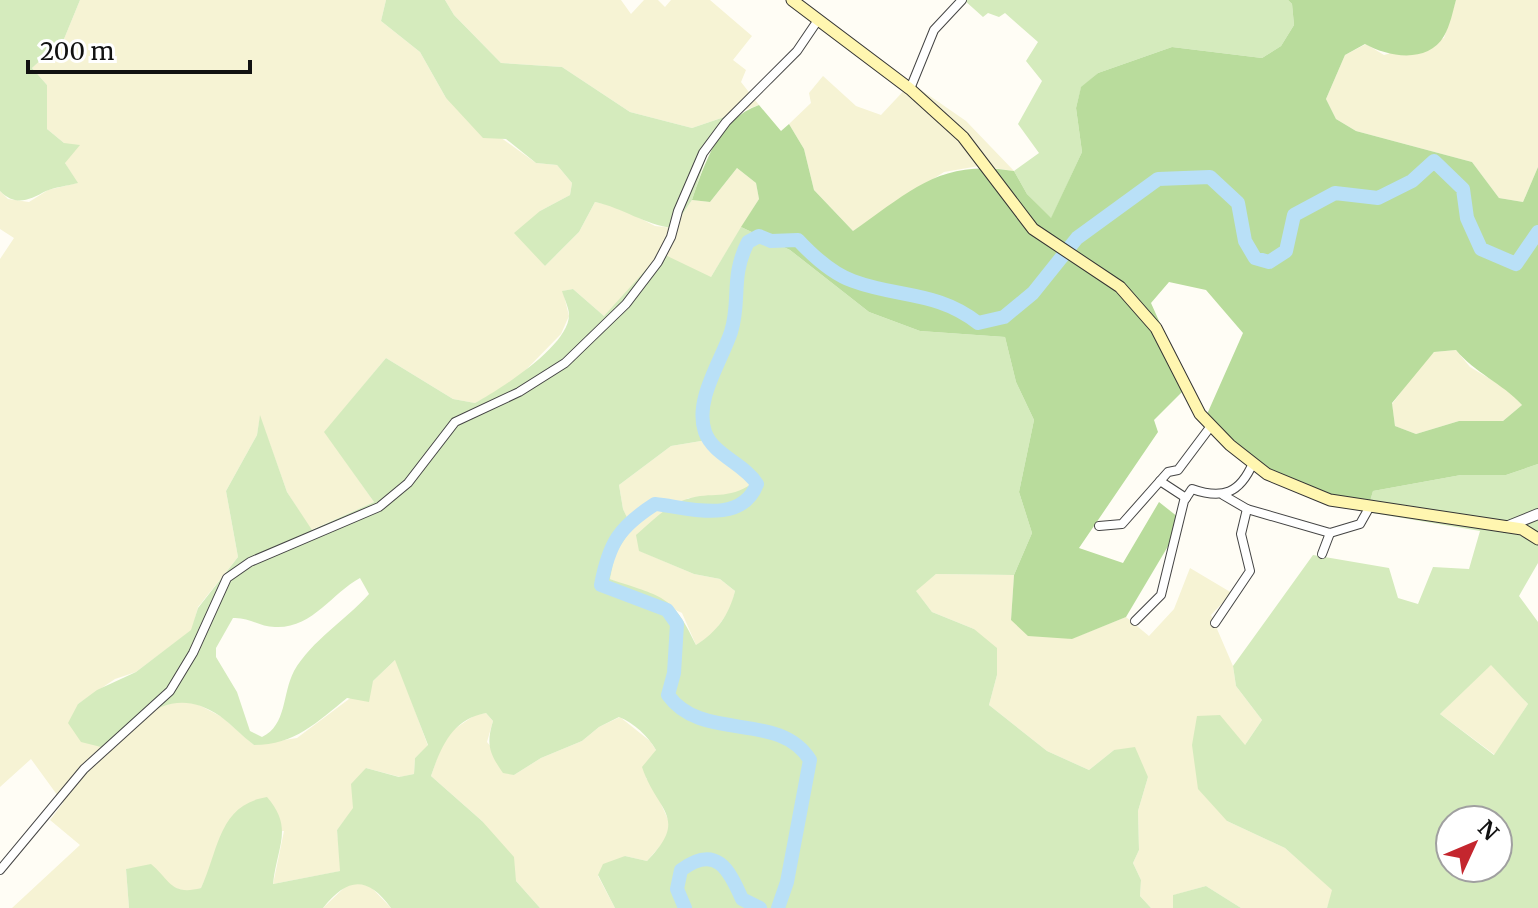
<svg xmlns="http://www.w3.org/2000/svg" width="1538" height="908" font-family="Merriweather,serif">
<rect width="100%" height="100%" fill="#fffdf5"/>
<g fill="#f6f3d4">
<polygon points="80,0 386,0 381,21 420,52 446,98 536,163 557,165 572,183 570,195 540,211 540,259 545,266 579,232 595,202 618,207 655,226 673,228 692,200 710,202 737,168 756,183 759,199 711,277 621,300 604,316 573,289 563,291 569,316 561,334 514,382 475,403 453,399 386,358 325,432 374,502 311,530 287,492 260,417 257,435 226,491 238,557 198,607 192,630 136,672 115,679 78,704 155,708 176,701 197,704 222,717 254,745 297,738 373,681 396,659 428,746 415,758 414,774 400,777 366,768 354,808 337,830 341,871 273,884 284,831 221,834 216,856 201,888 189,892 175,888 164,881 156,869 136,868 126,869 129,908 12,908 80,845 50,820 63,803 31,759 0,787 0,259 14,238 0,229 0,191 8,199 29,202 48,190 77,183 65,163 64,143 47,129 47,85 32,68 64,39"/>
<polygon points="445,0 621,0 631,14 644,0 658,0 665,7 671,0 710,0 752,36 733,60 746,70 741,82 759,105 692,128 630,112 562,67 501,63 454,15"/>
<polygon points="1456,0 1538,0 1538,167 1523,202 1499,198 1472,162 1356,131 1336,119 1326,99 1345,55 1366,44 1384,55 1444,38"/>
<polygon points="823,76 856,106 881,115 911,83 966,121 1014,171 979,166 944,172 853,231 814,190 804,149 789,124 811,103 809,93"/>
<polygon points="1456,350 1470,367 1507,389 1522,405 1503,421 1459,421 1416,434 1395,426 1392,404 1419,368 1434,352"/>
<polygon points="713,439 754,473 753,483 739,493 722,497 688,498 640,551 694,574 720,579 735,591 731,608 712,635 696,645 682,613 610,579 615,554 631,528 623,509 619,485 671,446"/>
<polygon points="1190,568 1232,593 1211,615 1233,666 1236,686 1262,720 1245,745 1227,821 1285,848 1333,890 1327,908 1241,908 1206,886 1174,895 1173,908 1151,908 1140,896 1141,880 1133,863 1139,850 1138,811 1148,777 1114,750 1089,770 1047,751 989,705 997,675 974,629 932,612 915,590 936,574 1014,575 1011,620 1071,639 1126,617 1149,636 1174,609"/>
<polygon points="1491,664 1528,704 1495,755 1440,714"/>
<polygon points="486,713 493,721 487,742 514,775 541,758 582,741 599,727 620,717 650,741 656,750 646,778 653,786 671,826 668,837 647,861 625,856 598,876 615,908 540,908 516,881 482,821 431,776 443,741 450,732 475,715"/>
<polygon points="359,883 371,887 391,908 323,908 348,884"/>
</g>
<g fill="#d5ebbd" fill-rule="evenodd">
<path d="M0,0H80L64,39L32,68L47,85V129L64,143L80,145L65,163L78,183C67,186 55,187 46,191C29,200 16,207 0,191Z"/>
<path d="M386,0H445L454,15L501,63L562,67L630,112L692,128L739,112L706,157L692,200L673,228C645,225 623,208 595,202L579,232L545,266L514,233L540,211L570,195L572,183L557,165L536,163L506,139L483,138L446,98L420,52L381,21Z"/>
<polygon points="964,0 1288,0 1292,4 1294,25 1281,46 1262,58 1172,47 1098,73 1081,88 1076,108 1082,152 1051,219 1027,194 1014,171 1039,153 1018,124 1042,81 1026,61 1038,42 1005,13 999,17 988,13 983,17"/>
<path d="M741,227L790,250L869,312L920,331L1005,337L1016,382L1034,420L1019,492L1032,533L1014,575L936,574L916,591L932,612L974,629L997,648V675L989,705L1047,751L1089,770L1114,750L1135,747L1148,777L1138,811L1139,850L1133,863L1141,880L1140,896L1151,908H615L598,875L603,864L625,856L647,861C690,817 657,812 642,767L656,750C648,736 634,723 619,717L599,727L582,741L541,758L514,775L503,773C489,753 486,744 493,721L486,713C452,719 441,747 431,776L482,821L514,857L516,881L540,908H391C367,875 347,878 323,908H129L126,869L151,864C170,880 171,896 201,888C219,850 218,805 267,797C294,828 277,846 273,884L340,871L337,830L353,808L351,784L366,768L399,777L414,774L415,758L428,745L395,660L373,681L369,702L347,698C317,722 295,745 254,745C242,736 232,725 220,716C171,683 142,718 105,748L81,742L68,723L78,704L97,690L136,672L191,630L198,608L238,557L226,491L257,435L260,415L287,492L312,530L374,502L324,432L386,358L453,399L475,403C499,390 569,346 569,315C569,308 564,298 562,291L573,289L604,316L661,253L711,277ZM713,439L753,473V483C727,501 712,491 687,499C667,505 651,522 636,535L639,551L694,574L720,579L735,591C729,615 717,632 696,645C672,593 661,597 610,579L615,554L632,528L623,509L619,485L671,446ZM360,578L369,594C345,621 312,640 294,671C282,694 287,725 262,737L250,731L237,692L216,657V648L233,618C249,617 260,627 275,627C312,629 332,593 360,578Z"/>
<path d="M1538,464V563L1519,596L1538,622V908H1327L1332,890L1285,848L1227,821L1198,789L1192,745L1197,716L1220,715L1245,745L1262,720L1236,686L1233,666L1313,555L1389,568L1398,598L1418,604L1433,567L1469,569L1480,531L1367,512L1373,491L1461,475H1506ZM1491,665L1528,704L1494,755L1440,714ZM1450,820H1498V868H1450Z"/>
<polygon points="1206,886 1241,908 1173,908 1173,895"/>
</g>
<path fill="#b9dc9c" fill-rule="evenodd" d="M1288,0H1456C1453,11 1450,26 1444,36C1428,64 1388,57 1365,44L1345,55L1326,99L1336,119L1356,131L1472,162L1499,198L1523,202L1538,167V464L1506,475H1461L1373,491L1367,512L1278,479L1204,421L1243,333L1206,290L1169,282L1151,303L1188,386L1154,420L1158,432L1079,548L1123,563L1159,502L1183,521L1126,617L1072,639L1028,636L1011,620L1014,575L1032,533L1019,492L1034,420L1016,382L1005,337L920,331L869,312L790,250L741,227L759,199L756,183L737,168L710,202L692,200C705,162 719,119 759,105L781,131L789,124L804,149L814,190L853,231C911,191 939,159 1014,171L1027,194L1051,218L1082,152L1076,108L1081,87L1098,73L1172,47L1262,58L1281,46L1294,25L1292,4ZM1456,350C1475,373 1502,383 1522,405L1503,421H1459L1416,434L1395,426L1392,403L1434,352Z"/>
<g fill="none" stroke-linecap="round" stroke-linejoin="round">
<g stroke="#b9e0f7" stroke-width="14">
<path d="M685,908L677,889L681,870C716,844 729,869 742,899L760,908"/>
<path d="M778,908L787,882L810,760C779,710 702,743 668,695L674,673L677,624L667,610L601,585C609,543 619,527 655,504C687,507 741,526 757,484C745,464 713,455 705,432C694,400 721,362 731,332C741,301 730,277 748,242L759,236L771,241L798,240C813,256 833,274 853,281C899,298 937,291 978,323L1004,317L1033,293L1077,238L1158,179L1210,177L1238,203L1245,241L1255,258L1269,262L1286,251L1294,215L1335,193L1378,198L1412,181L1434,161L1463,189L1467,218L1481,249L1516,264L1538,232"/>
</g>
<defs>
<g id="minor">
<polyline points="910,89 934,30 962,0"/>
<polyline points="1160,481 1186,498"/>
<polyline points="1223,495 1247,509 1330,533 1360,524 1369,508"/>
<polyline points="1099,526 1122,524 1168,472 1178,470 1211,426"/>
<polyline points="1322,554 1330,533"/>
<path d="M1135,621L1161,595L1184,501L1192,489C1223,500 1240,493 1253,463"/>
<polyline points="1215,623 1250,571 1241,534 1247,509"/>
<polyline points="0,870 84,769 170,691 193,653 227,578 250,562 379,507 408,483 455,422 519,392 565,363 626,304 658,262 671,237 678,211 703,153 726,122 797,51 818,20"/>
</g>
<polyline id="tertiary" points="1506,527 1538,514"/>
<polyline id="secondary" points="792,0 910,89 963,137 1033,229 1120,287 1156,328 1200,414 1230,445 1267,474 1330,500 1522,529 1538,539"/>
</defs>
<use href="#minor" stroke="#444" stroke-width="10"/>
<use href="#tertiary" stroke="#444" stroke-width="12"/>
<use href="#secondary" stroke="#333" stroke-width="13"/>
<use href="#minor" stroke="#fff" stroke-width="8"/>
<use href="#tertiary" stroke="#fff" stroke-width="10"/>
<use href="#secondary" stroke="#fff6b0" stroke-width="11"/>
</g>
<g transform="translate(1474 844) rotate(46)"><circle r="38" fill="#ffffff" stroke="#a0a0a0" stroke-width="2"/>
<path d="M0-6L14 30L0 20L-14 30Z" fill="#c4262e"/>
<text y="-12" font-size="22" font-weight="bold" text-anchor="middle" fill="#111111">N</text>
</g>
<path d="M28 60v12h222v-12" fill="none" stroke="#111111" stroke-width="4"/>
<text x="40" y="60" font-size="24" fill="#111111" stroke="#ffffff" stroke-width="6" paint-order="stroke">200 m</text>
</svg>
